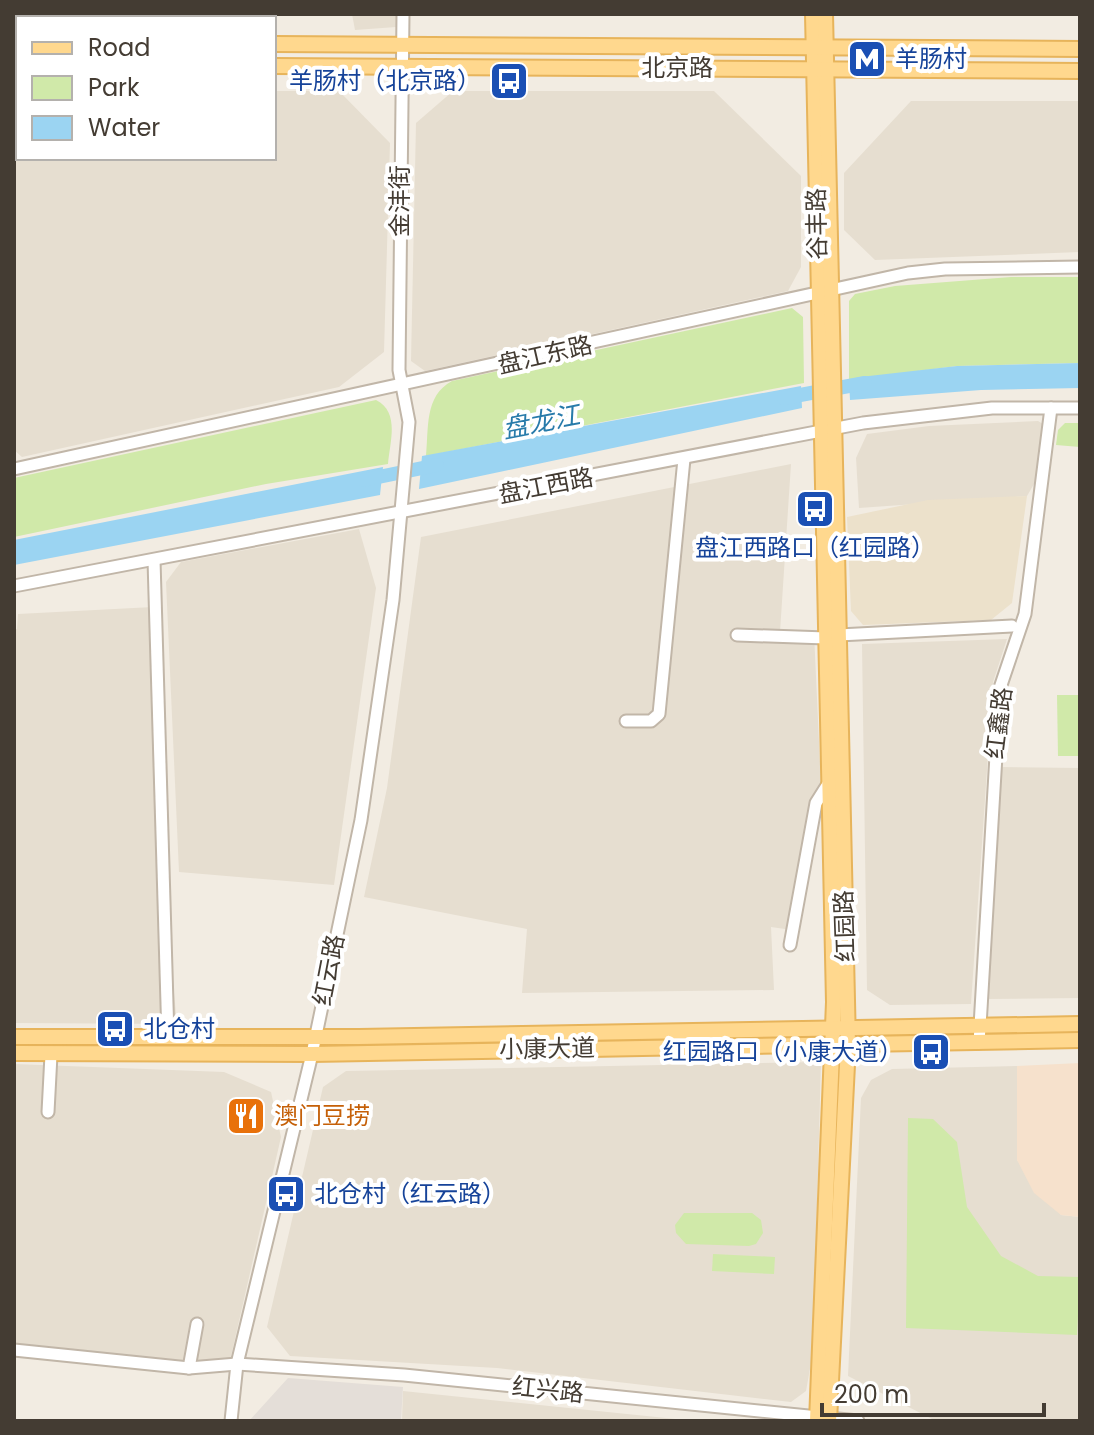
<svg xmlns="http://www.w3.org/2000/svg" width="1094" height="1435" font-family="Poppins,'Noto Sans SC',sans-serif">
<rect width="100%" height="100%" fill="#f2ece2"/>
<g fill="#e6ded0">
<polygon points="15,14 180,14 180,18 19,18"/>
<polygon points="352,14 396,14 396,27 355,30"/>
<polygon points="886,14 1080,14 1080,16 888,16"/>
<polygon points="274,91 339,91 390,143 384,352 339,387 22,457 14,450 14,133 18,128 18,158 274,158"/>
<polygon points="453,91 714,91 801,176 801,267 788,291 425,371 411,361 416,123"/>
<polygon points="911,101 1080,101 1080,252 875,260 844,230 844,173"/>
<polygon points="1038,421 1043,424 1041,472 1027,496 859,508 856,458 867,434 929,426"/>
<polygon points="791,464 780,632 814,633 822,807 792,930 771,927 774,990 522,993 527,929 364,897 387,788 421,537"/>
<polygon points="359,529 376,588 334,885 179,872 166,582 181,562"/>
<polygon points="153,607 162,870 177,1024 14,1023 14,630 17,629 18,614"/>
<polygon points="1007,639 993,682 971,1004 890,1005 867,990 862,644"/>
<polygon points="999,767 1080,768 1080,998 987,999"/>
<polygon points="821,1062 813,1352 806,1391 791,1402 497,1368 290,1356 267,1327 323,1087 346,1071"/>
<polygon points="14,1064 224,1072 271,1092 281,1137 229,1365 14,1343"/>
<polygon points="1017,1066 1017,1160 1061,1215 1080,1217 1080,1421 932,1419 848,1376 861,1098 871,1080 892,1069"/>
<polygon points="403,1391 695,1421 402,1421"/>
</g>
<polygon fill="#f6e1cc" points="1080,1063 1080,1217 1061,1215 1034,1193 1017,1160 1017,1066"/>
<polygon fill="#e4ded8" points="288,1378 403,1387 401,1421 249,1421"/>
<polygon fill="#ece1cb" points="1027,496 1012,603 991,620 863,625 851,611 847,517 928,500"/>
<g fill="#d0e9a9">
<polygon points="1011,277 1080,277 1080,363 957,366 849,380 849,301 855,294 895,286"/>
<path d="M792,308L803,317L804,383L426,456C429,428 424,396 452,381Z"/>
<path d="M376,400C400,412 390,441 388,464L266,484L14,537V478Z"/>
<polygon points="1065,423 1080,423 1080,447 1056,445 1058,430"/>
<polygon points="1057,695 1080,695 1080,756 1058,756"/>
<polygon points="908,1118 933,1119 957,1142 967,1207 1001,1256 1038,1276 1080,1277 1077,1335 906,1328"/>
<polygon points="684,1213 752,1213 761,1220 763,1233 756,1244 749,1246 686,1244 676,1233 675,1225"/>
<polygon points="713,1254 775,1257 774,1274 712,1271"/>
</g>
<g fill="#9bd4f2">
<polygon points="1080,363 1080,388 981,390 850,400 849,380 860,377 957,366"/>
<polygon points="801,386 802,408 419,489 422,456"/>
<polygon points="383,467 380,495 14,565 14,540"/>
</g>
<g fill="none" stroke-linecap="round" stroke-linejoin="round">
<g stroke="#9bd4f2" stroke-width="14">
<polyline points="784,398 865,383"/>
<polyline points="364,480 437,465"/>
</g>
<defs>
<g id="minor">
<polyline points="187,18 187,14"/>
<polyline points="14,469 908,273 945,269 1080,267"/>
<polyline points="154,560 168,1038"/>
<polyline points="14,586 863,423 992,408 1080,408"/>
<polyline points="737,635 826,638"/>
<polyline points="839,635 1012,626"/>
<polyline points="626,721 651,721 659,714 684,459"/>
<polyline points="790,945 816,803 828,784"/>
<polyline points="979,1043 1000,688 1025,614 1051,408"/>
<polyline points="48,1112 51,1055"/>
<polyline points="14,1350 189,1368 237,1364 404,1375 858,1421"/>
<polyline points="189,1368 197,1324"/>
<polyline points="231,1421 237,1364 312,1054 361,820 393,600 409,422 399,370 403,14"/>
</g>
<g id="major">
<polyline points="813,14 834,1002 817,1421"/>
<polyline points="825,14 848,1045 829,1421"/>
<polyline points="274,44 1080,49"/>
<polyline points="14,45 18,45"/>
<polyline points="274,66 1080,71"/>
<polyline points="14,69 18,69"/>
<polyline points="14,1037 359,1037 1080,1024"/>
<polyline points="14,1053 312,1054 1080,1040"/>
</g>
</defs>
<use href="#minor" stroke="#c1b6a8" stroke-width="15"/>
<use href="#major" stroke="#e7b45b" stroke-width="18"/>
<use href="#minor" stroke="#fff" stroke-width="11"/>
<use href="#major" stroke="#ffd88e" stroke-width="14"/>
</g>
<defs>
<symbol id="metro-square" viewBox="-11 -11 22 22"><rect x="-9" y="-9" width="18" height="18" rx="4" fill="#1a4fb4" stroke="#fff"/><path d="M-5.5 5V-5H-3L0 0L3-5H5.5V5H3V-.5L0 4L-3-.5V5Z" fill="#fff"/></symbol>
<symbol id="bus-square" viewBox="-11 -11 22 22"><rect x="-9" y="-9" width="18" height="18" rx="4" fill="#1a4fb4" stroke="#fff"/><path d="M-5-6H5V4H4V6H2V4H-2V6H-4V4H-5ZM-3.5-4V0h7V-4ZM-3.5 1.2v1.5H-2V1.2ZM2 1.2v1.5H3.5V1.2Z" fill="#fff"/></symbol>
<symbol id="restaurant-square" viewBox="-11 -11 22 22"><rect x="-9" y="-9" width="18" height="18" rx="4" fill="#e8710a" stroke="#fff"/><path d="M-5-6h1v4h1v-4h1v4h1v-4h1v5L-1.5 .5V6h-2V.5L-5-1ZM5-6V6H3V1.5H1.5Q1.5-4 5-6Z" fill="#fff"/></symbol>
</defs>
<g fill-rule="evenodd">
<use href="#metro-square" x="845" y="37" width="44" height="44"/>
<use href="#bus-square" x="487" y="59" width="44" height="44"/>
<use href="#bus-square" x="793" y="487" width="44" height="44"/>
<use href="#bus-square" x="93" y="1007" width="44" height="44"/>
<use href="#bus-square" x="909" y="1030" width="44" height="44"/>
<use href="#restaurant-square" x="224" y="1094" width="44" height="44"/>
<use href="#bus-square" x="264" y="1172" width="44" height="44"/>
</g>
<g text-anchor="middle" stroke-width="8" stroke-linejoin="round" paint-order="stroke">
<g font-size="24" fill="#164399" stroke="#fff" text-anchor="start">
<text x="895" y="67">羊肠村</text>
<text x="481" y="89" text-anchor="end">羊肠村（北京路）</text>
<text x="815" y="556" text-anchor="middle">盘江西路口（红园路）</text>
<text x="143" y="1037">北仓村</text>
<text x="903" y="1060" text-anchor="end">红园路口（小康大道）</text>
<text x="314" y="1202">北仓村（红云路）</text>
</g>
<g font-size="24" fill="#443c33" stroke="#fff">
<text x="677" y="76">北京路</text>
<text transform="translate(400 201) rotate(-90)" y="8">金沣街</text>
<text transform="translate(817 224) rotate(-91)" y="8">谷丰路</text>
<text transform="translate(545 355) rotate(-13)" y="8">盘江东路</text>
<text transform="translate(546 486) rotate(-11)" y="8">盘江西路</text>
<text transform="translate(999 723) rotate(-83)" y="8">红鑫路</text>
<text transform="translate(845 926) rotate(-92)" y="8">红园路</text>
<text transform="translate(329 970) rotate(-79)" y="8">红云路</text>
<text transform="translate(547 1049) rotate(-1)" y="8">小康大道</text>
<text transform="translate(548 1390) rotate(6)" y="8">红兴路</text>
</g>
<g font-size="24" fill="#c56008" stroke="#fff" text-anchor="start">
<text x="274" y="1124">澳门豆捞</text>
</g>
<g font-size="26" font-style="italic" fill="#287baa" stroke="#fff">
<text transform="translate(541 422) rotate(-11)" y="9">盘龙江</text>
</g>
</g>
<rect width="1094" height="1435" fill="none" stroke="#443c33" stroke-width="32"/>
<rect x="16" y="16" width="260" height="144" fill="#ffffff" stroke="#b4b1ad" stroke-width="2"/>
<rect x="32" y="42" width="40" height="12" fill="#ffd88e" stroke="#b4b1ad" stroke-width="2"/>
<text x="88" y="56" font-size="24" fill="#443c33">Road</text>
<rect x="32" y="76" width="40" height="24" fill="#d0e9a9" stroke="#b4b1ad" stroke-width="2"/>
<text x="88" y="96" font-size="24" fill="#443c33">Park</text>
<rect x="32" y="116" width="40" height="24" fill="#9bd4f2" stroke="#b4b1ad" stroke-width="2"/>
<text x="88" y="136" font-size="24" fill="#443c33">Water</text>
<path d="M822 1403v12h222v-12" fill="none" stroke="#443c33" stroke-width="4"/>
<text x="834" y="1403" font-size="24" fill="#443c33" stroke="#ffffff" stroke-width="6" paint-order="stroke">200 m</text>
</svg>
